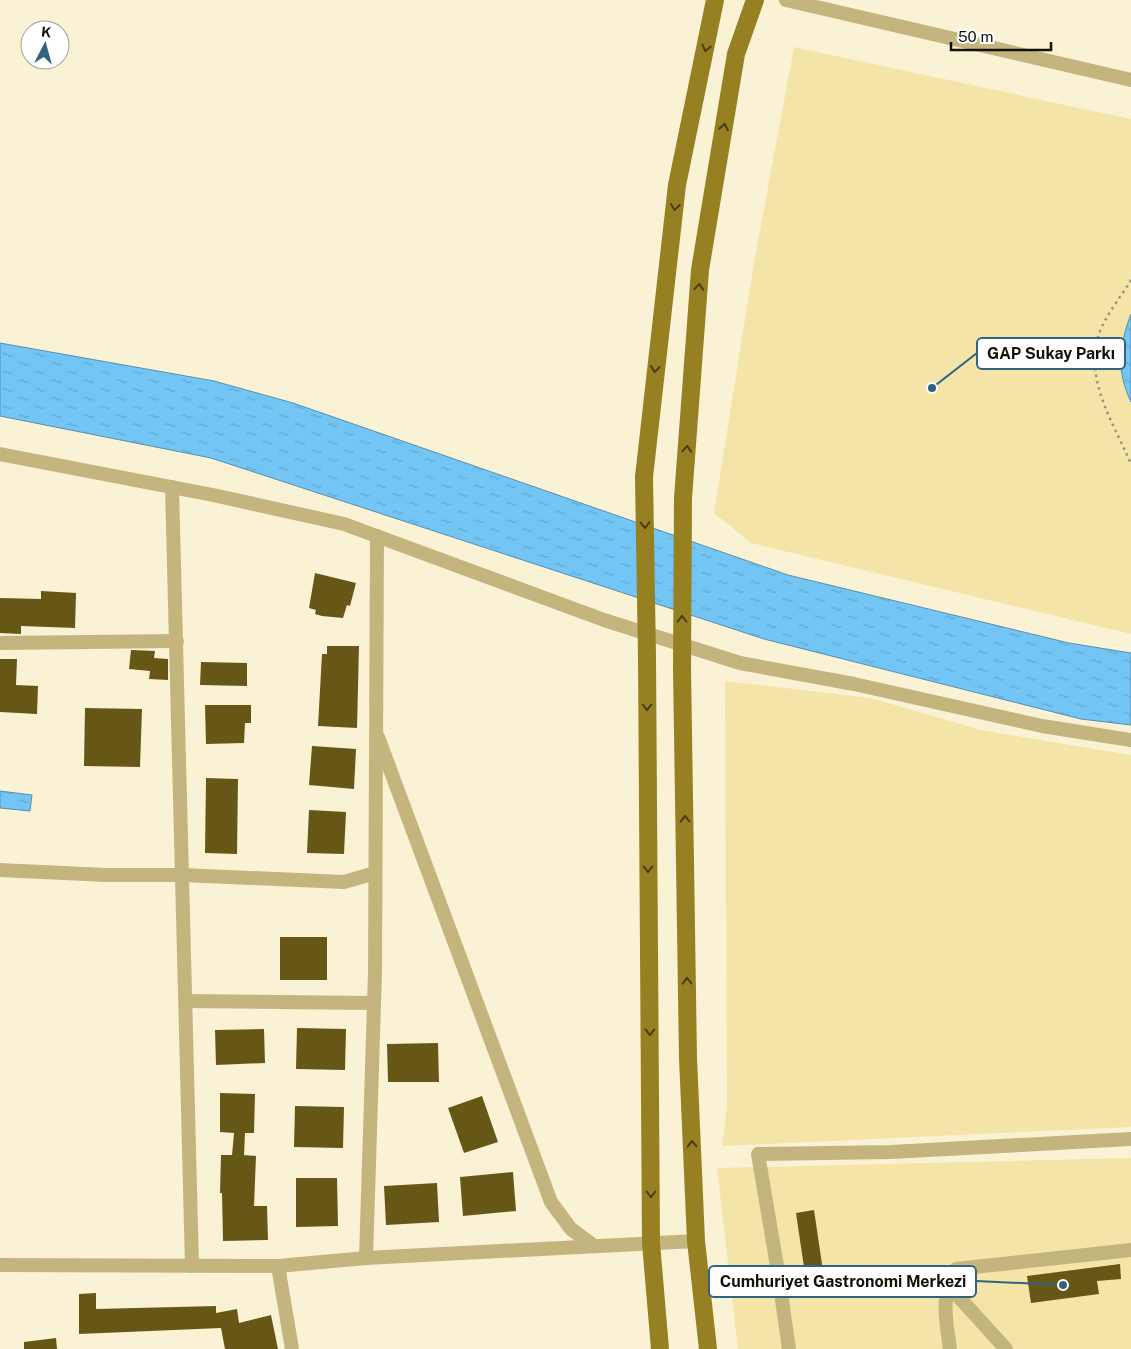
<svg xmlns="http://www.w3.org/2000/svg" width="1131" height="1349" font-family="'Public Sans',sans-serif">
<defs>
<pattern id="water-ripples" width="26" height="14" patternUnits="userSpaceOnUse" patternTransform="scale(1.25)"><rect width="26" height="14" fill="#72c5f4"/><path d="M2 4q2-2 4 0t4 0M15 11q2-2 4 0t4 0" fill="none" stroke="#62a8d0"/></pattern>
</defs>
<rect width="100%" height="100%" fill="#faf2d5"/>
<g fill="#f4e4a8">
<polygon points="794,47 1131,119 1131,634 751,543 714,513 754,263"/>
<polygon points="725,681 871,698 981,730 1131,755 1131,1127 722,1146 727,1108"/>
<polygon points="1131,1158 1131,1349 738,1349 717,1168"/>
</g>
<g fill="url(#water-ripples)" stroke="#568fad">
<path d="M1131,314V402C1116,370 1119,346 1131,314Z"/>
<polygon points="0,343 214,381 293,403 788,575 1069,643 1131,653 1131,725 1081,719 764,639 211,458 0,416"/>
<polygon points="0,791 32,795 30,811 0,808"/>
</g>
<g fill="#675716">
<polygon points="315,573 356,583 350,606 347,605 343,618 322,616 315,614 316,610 309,608"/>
<polygon points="41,591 76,593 75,628 21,626 21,634 0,633 0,598 41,599"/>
<polygon points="327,646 359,646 357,728 318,726 322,654 327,654"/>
<polygon points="131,650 155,651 154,658 168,659 168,680 149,679 150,671 129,669"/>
<polygon points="0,659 17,659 16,685 38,686 37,714 0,712"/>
<polygon points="201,662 247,663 247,686 200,685"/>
<polygon points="205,705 251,705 251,723 245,723 244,743 206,744"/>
<polygon points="85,708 142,709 140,767 84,766"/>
<polygon points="312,746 356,749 354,789 309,785"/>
<polygon points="206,778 238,779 237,854 205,853"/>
<polygon points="309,810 346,812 344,854 307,853"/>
<rect x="280" y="937" width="47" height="43"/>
<polygon points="297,1028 346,1029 345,1070 296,1069"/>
<polygon points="264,1029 265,1063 216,1065 215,1030"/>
<polygon points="438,1043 439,1082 388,1082 387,1044"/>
<polygon points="220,1093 255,1094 254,1133 245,1133 244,1155 256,1156 254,1206 267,1206 268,1240 223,1241 222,1193 220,1193 221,1155 232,1155 234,1133 220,1132"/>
<polygon points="482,1096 498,1142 464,1153 448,1108"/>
<polygon points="295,1106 344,1107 343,1148 294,1147"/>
<polygon points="513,1172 516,1211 463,1216 460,1177"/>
<polygon points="296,1178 337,1178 338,1226 296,1227"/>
<polygon points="437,1183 439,1222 386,1225 384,1186"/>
<polygon points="814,1210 823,1271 805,1274 796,1213"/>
<polygon points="1120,1264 1121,1279 1097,1281 1099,1294 1031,1303 1027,1276"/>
<polygon points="96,1293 96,1309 216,1306 216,1313 237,1309 239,1323 271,1315 278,1349 225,1349 221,1328 79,1334 79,1294"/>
<polygon points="56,1338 57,1349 24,1349 24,1342"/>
</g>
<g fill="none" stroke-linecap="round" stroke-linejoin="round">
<path stroke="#99937e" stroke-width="2.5" stroke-dasharray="2.5 4" stroke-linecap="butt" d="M1131,280C1121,297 1104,317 1098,337C1085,381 1114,424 1131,464"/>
<g stroke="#c4b57e" stroke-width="14">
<polyline points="786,0 1131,80"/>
<polyline points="0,454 213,495 344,524 604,620 740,663 854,684 1042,726 1131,740"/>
<polyline points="172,487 192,1266"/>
<polyline points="0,643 177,641"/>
<polyline points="378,737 551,1202 571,1229 594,1246"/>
<polyline points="0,870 106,875 183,875 344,882 375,873"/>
<polyline points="186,1001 373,1003"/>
<polyline points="366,1258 375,972 377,536"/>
<polyline points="0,1265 278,1266 366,1258 696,1241"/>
<polyline points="278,1266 292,1349"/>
<polyline points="701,1284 778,1272"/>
<polyline points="947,1284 1006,1349"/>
<polyline points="789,1349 778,1272 758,1154 891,1152 1131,1139"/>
<path d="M950,1349C946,1320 940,1296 956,1269L1131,1250"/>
</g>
<g stroke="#978022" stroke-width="18">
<polyline points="644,477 677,185 715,0"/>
<polyline points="683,498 700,270 736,54 755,0"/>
<polyline points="647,658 651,1243 660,1349"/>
<polyline points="682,668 688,1058 696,1241 708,1349"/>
</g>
<g stroke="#978022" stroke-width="18">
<polyline points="644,477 647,658"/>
<polyline points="682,668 683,498"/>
</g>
</g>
<defs><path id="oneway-chevron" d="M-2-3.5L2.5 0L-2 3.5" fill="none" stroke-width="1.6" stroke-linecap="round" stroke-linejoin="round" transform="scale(1.25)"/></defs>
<g stroke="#483d12">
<use href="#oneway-chevron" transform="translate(706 48) rotate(102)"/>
<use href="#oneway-chevron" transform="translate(724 127) rotate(-81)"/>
<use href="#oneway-chevron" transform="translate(675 207) rotate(97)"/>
<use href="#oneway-chevron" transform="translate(699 287) rotate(-86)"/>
<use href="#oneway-chevron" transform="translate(655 369) rotate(96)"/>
<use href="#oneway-chevron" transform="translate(687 449) rotate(-86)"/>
<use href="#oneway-chevron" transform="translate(645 525) rotate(89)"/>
<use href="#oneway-chevron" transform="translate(682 619) rotate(-90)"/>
<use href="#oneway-chevron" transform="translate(647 707) rotate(90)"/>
<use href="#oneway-chevron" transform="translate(685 819) rotate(-91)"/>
<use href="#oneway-chevron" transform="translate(648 869) rotate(90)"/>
<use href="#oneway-chevron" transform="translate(687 981) rotate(-91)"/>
<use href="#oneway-chevron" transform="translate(650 1032) rotate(90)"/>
<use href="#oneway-chevron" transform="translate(692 1144) rotate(-92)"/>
<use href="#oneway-chevron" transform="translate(651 1194) rotate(90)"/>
</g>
<path fill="none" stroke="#2f637f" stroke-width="2" d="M932 388L977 353M1063 1285L976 1281"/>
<g fill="#2f637f" stroke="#fff" stroke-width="2">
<circle cx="932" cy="388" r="5"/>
<circle cx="1063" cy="1285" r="5"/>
</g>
<g fill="#fff" stroke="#2f637f" stroke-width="2">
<rect x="977" y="338" width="148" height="31" rx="5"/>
<rect x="709" y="1266" width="267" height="31" rx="5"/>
</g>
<g font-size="16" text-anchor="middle" font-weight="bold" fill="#131007">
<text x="1051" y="359">GAP Sukay Parkı</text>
<text x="843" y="1287">Cumhuriyet Gastronomi Merkezi</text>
</g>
<g transform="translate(45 45) rotate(6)"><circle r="24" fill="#ffffff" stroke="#a19f9c"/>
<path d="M0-4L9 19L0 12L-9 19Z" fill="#2f637f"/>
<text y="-8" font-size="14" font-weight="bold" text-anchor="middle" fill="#131007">K</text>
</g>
<path d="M951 42v8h100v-8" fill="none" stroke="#131007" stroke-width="2.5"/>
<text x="958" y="42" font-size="15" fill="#131007" stroke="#ffffff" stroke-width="4" paint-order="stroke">50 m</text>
</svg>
